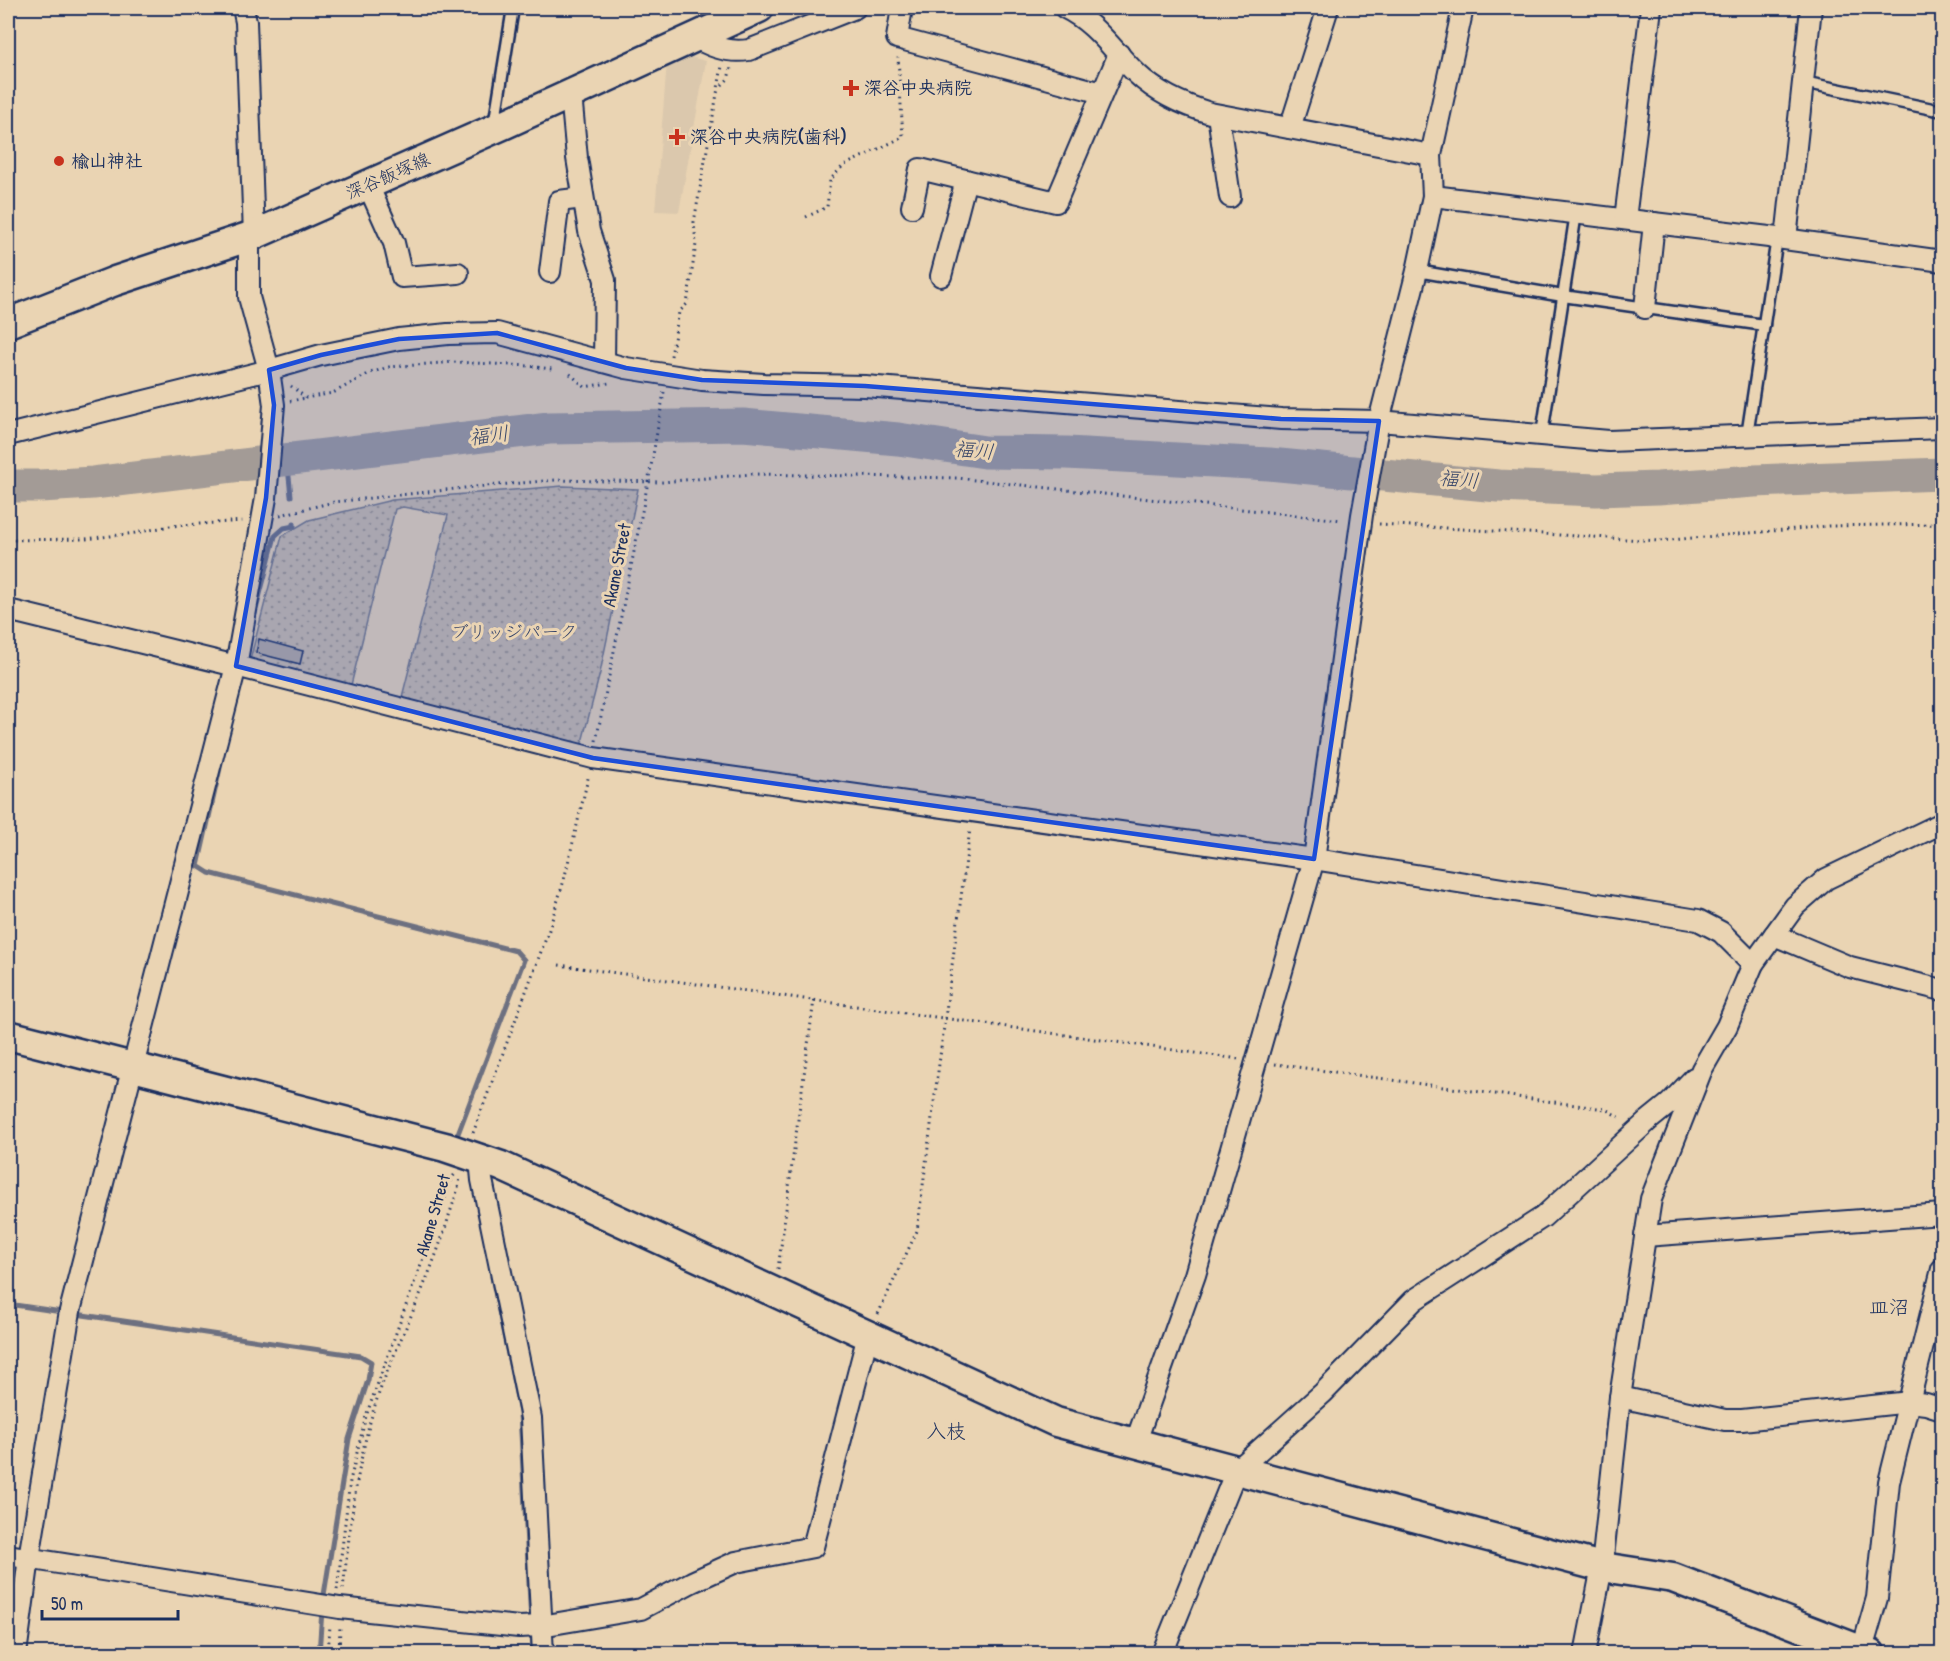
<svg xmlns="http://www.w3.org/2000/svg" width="1950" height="1661" font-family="'Patrick Hand','Klee One',sans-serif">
<defs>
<pattern id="grass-dots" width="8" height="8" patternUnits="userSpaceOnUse" patternTransform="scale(1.5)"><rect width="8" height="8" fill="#ccbca7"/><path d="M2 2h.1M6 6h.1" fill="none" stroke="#a5998b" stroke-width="1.8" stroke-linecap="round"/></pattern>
</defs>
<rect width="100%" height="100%" fill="#ead4b3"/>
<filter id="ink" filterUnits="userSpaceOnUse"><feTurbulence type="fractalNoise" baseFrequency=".0167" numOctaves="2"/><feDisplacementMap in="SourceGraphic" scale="12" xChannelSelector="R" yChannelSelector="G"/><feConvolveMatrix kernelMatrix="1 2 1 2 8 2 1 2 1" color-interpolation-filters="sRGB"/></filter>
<g filter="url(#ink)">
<polygon fill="#dbc8ad" points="683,55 706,61 679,212 655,211 667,62"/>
<polygon fill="url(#grass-dots)" stroke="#747682" stroke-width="1.5" points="563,486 638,489 600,673 581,746 401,701 448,515 403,507 395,509 350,689 249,664 282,536 309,520 392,500"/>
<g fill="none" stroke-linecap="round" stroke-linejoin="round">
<g stroke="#6d7080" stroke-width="5">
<polyline points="287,458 291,496"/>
<polyline points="253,621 275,536 284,528 294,526 294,523"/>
<polyline points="220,768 198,866 209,873 516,951 524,960 457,1136"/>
<polyline points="492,1277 520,1413 531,1622"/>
<polyline points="8,1304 62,1312"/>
<polyline points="76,1314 361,1356 371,1362 368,1380 349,1439 323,1601"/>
<polyline points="532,1631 533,1654"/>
<polyline points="319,1654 322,1610"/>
</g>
<polyline stroke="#a39b96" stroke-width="33" points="8,486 40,486 93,483 549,428 743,425 898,439 985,452 1067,453 1269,464 1498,486 1596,490 1658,488 1754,481 1942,474"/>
</g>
<polygon fill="#b7ab9e" stroke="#1b2f5e" stroke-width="1.5" points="259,639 303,651 300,664 256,653"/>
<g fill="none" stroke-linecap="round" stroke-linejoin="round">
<defs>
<g id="lane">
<polyline points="1803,82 1942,111"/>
<polyline points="494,126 513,8"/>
<polyline points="1417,271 1563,296 1764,325"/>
<polyline points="1542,434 1576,213"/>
<polyline points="1747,436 1777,238"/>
</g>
<g id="street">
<polyline points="243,8 246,22 254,235"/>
<polyline points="902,8 897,38 1102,93"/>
<path d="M1065,8C1096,23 1113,51 1137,74C1158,94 1183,105 1210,113L1431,155"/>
<path d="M695,37C712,48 729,53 749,50L855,8"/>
<polyline points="571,94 577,158 589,231 605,280 604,362"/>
<polyline points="1218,115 1230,197"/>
<polyline points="1290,128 1328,8"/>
<polyline points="368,185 394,243 402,277 458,273"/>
<polyline points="1433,196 1777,238 1942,261"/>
<polyline points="912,207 920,169 1056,202 1119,54"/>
<polyline points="1625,219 1651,8"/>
<polyline points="1786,239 1811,8"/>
<polyline points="550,272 559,201 583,198"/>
<polyline points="941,276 966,180"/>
<polyline points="1645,308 1654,223"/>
<polyline points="8,435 269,370 321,355 399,339 448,334 497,333 626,368 702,380 764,384 865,386 1281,419 1379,421 1609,441 1942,428"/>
<polyline points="8,610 236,666 593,758 1314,859 1698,920 1721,932 1753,964"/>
<polyline points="1774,935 1850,967 1942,990"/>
<polyline points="480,1159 482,1180 531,1418 543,1654"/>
<polyline points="1645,1236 1942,1214"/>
<polyline points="1620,1397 1725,1420 1742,1420 1910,1402 1926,1404 1942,1409"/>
<polyline points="1135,1444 1195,1275 1314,859 1362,515 1379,421 1417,271 1433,196 1431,155 1463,8"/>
<polyline points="8,1555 340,1608 519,1627 541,1626 641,1609 692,1582 736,1562 813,1547 868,1335"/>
<polyline points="1862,1650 1877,1598 1889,1482 1942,1269"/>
<polyline points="16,1654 29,1558 70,1311 236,666 266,498 274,405 269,370 249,297 249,237"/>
<polyline points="1162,1654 1236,1471 1323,1393 1414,1300 1543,1217 1649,1120 1670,1103 1694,1078"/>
<polyline points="1585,1654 1602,1567 1620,1397 1651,1199 1702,1069 1727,1026 1753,964 1795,906 1826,879 1942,823"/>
</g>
<g id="secondary">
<polyline points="8,323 115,281 254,235 494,129 759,8"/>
<polyline points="8,1035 445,1147 501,1166 1056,1422 1602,1567 1673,1578 1871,1654"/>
</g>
</defs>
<use href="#lane" stroke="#1b2f5e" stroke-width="15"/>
<use href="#street" stroke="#1b2f5e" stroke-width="24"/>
<use href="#secondary" stroke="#1b2f5e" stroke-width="33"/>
<g stroke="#1b2f5e" stroke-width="3" stroke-dasharray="1.5 4.5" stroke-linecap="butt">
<polyline points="722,85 728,79 731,68"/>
<polyline points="806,217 827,207 830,180 843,166 903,137 898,57"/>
<polyline points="671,356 679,312 687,304 696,244 694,222 722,66"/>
<polyline points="570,374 585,387 609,383"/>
<polyline points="291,386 306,398 333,393 370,373 389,367 456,362 529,366 552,369"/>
<polyline points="290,401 306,398"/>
<polyline points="280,515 334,502 474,487 556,480 662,482 752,474 957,478 1342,520"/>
<polyline points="1379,524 1659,541 1829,526 1942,524"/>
<polyline points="8,540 86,539 135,533 170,526 244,521"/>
<polyline points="596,741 650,472 664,392"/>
<polyline points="559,965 1239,1059"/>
<polyline points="1275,1064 1605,1109 1623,1119"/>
<polyline points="473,1133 548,933 564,880 589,774"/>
<polyline points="778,1269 814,1000"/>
<polyline points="878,1314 917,1231 970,829"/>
<path d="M343,1589C351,1519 358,1448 383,1382C405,1327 432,1273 449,1216C453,1203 459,1189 460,1176"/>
<polyline points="337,1590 350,1481 366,1416 452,1178 455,1174"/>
<polyline points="328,1654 330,1625"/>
<polyline points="339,1654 340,1625"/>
</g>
<use href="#lane" stroke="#ead4b3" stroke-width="10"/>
<use href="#street" stroke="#ead4b3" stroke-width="20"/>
<use href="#secondary" stroke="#ead4b3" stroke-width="28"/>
</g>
</g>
<path fill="#1d4ed8" fill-opacity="0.2" stroke="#1d4ed8" stroke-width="4.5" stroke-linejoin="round" d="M497,333L626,368L702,380L865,386L1281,419L1379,421L1314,859L593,758L236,666L266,498L274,405L269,370L321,355L399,339Z"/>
<g fill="#c8321e" stroke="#ead4b3" stroke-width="2">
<path d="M848 79h6v6h6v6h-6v6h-6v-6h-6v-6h6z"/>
<path d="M674 128h6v6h6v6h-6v6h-6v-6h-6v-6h6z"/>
<circle cx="59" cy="161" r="6"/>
</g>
<g text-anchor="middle" stroke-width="6" stroke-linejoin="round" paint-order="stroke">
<g font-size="18" font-weight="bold" fill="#1b2f5e" stroke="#ead4b3" text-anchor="start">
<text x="864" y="94">深谷中央病院</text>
<text x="690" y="143">深谷中央病院(歯科)</text>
<text x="71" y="167">楡山神社</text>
</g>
<g font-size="18" fill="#1b2f5e" stroke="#ead4b3">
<text transform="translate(388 176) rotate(-24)" y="6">深谷飯塚線</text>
<text transform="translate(617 565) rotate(-79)" y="6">Akane Street</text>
<text transform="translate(433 1215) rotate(-74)" y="6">Akane Street</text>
</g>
<g font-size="18" fill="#364469" stroke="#ead4b3">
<text x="514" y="638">ブリッジパーク</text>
</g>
<g font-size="20" font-style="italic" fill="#364569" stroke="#ead4b3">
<text transform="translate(489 435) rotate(-7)" y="7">福川</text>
<text transform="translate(974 450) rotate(5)" y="7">福川</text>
<text transform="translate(1459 479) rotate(5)" y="7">福川</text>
</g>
<g font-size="20" fill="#1b2f5e" stroke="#ead4b3">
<text x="1889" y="1314">皿沼</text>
<text x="946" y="1438">入枝</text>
</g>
</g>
<rect width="1950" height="1661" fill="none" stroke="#ead4b3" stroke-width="30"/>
<rect x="15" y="15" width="1920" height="1631" fill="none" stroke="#1b2f5e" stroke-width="2" filter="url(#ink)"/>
<path d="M42 1610v9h136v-9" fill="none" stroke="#1b2f5e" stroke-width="3"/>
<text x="51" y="1610" font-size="18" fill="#1b2f5e" stroke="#ead4b3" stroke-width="4.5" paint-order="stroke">50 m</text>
</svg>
